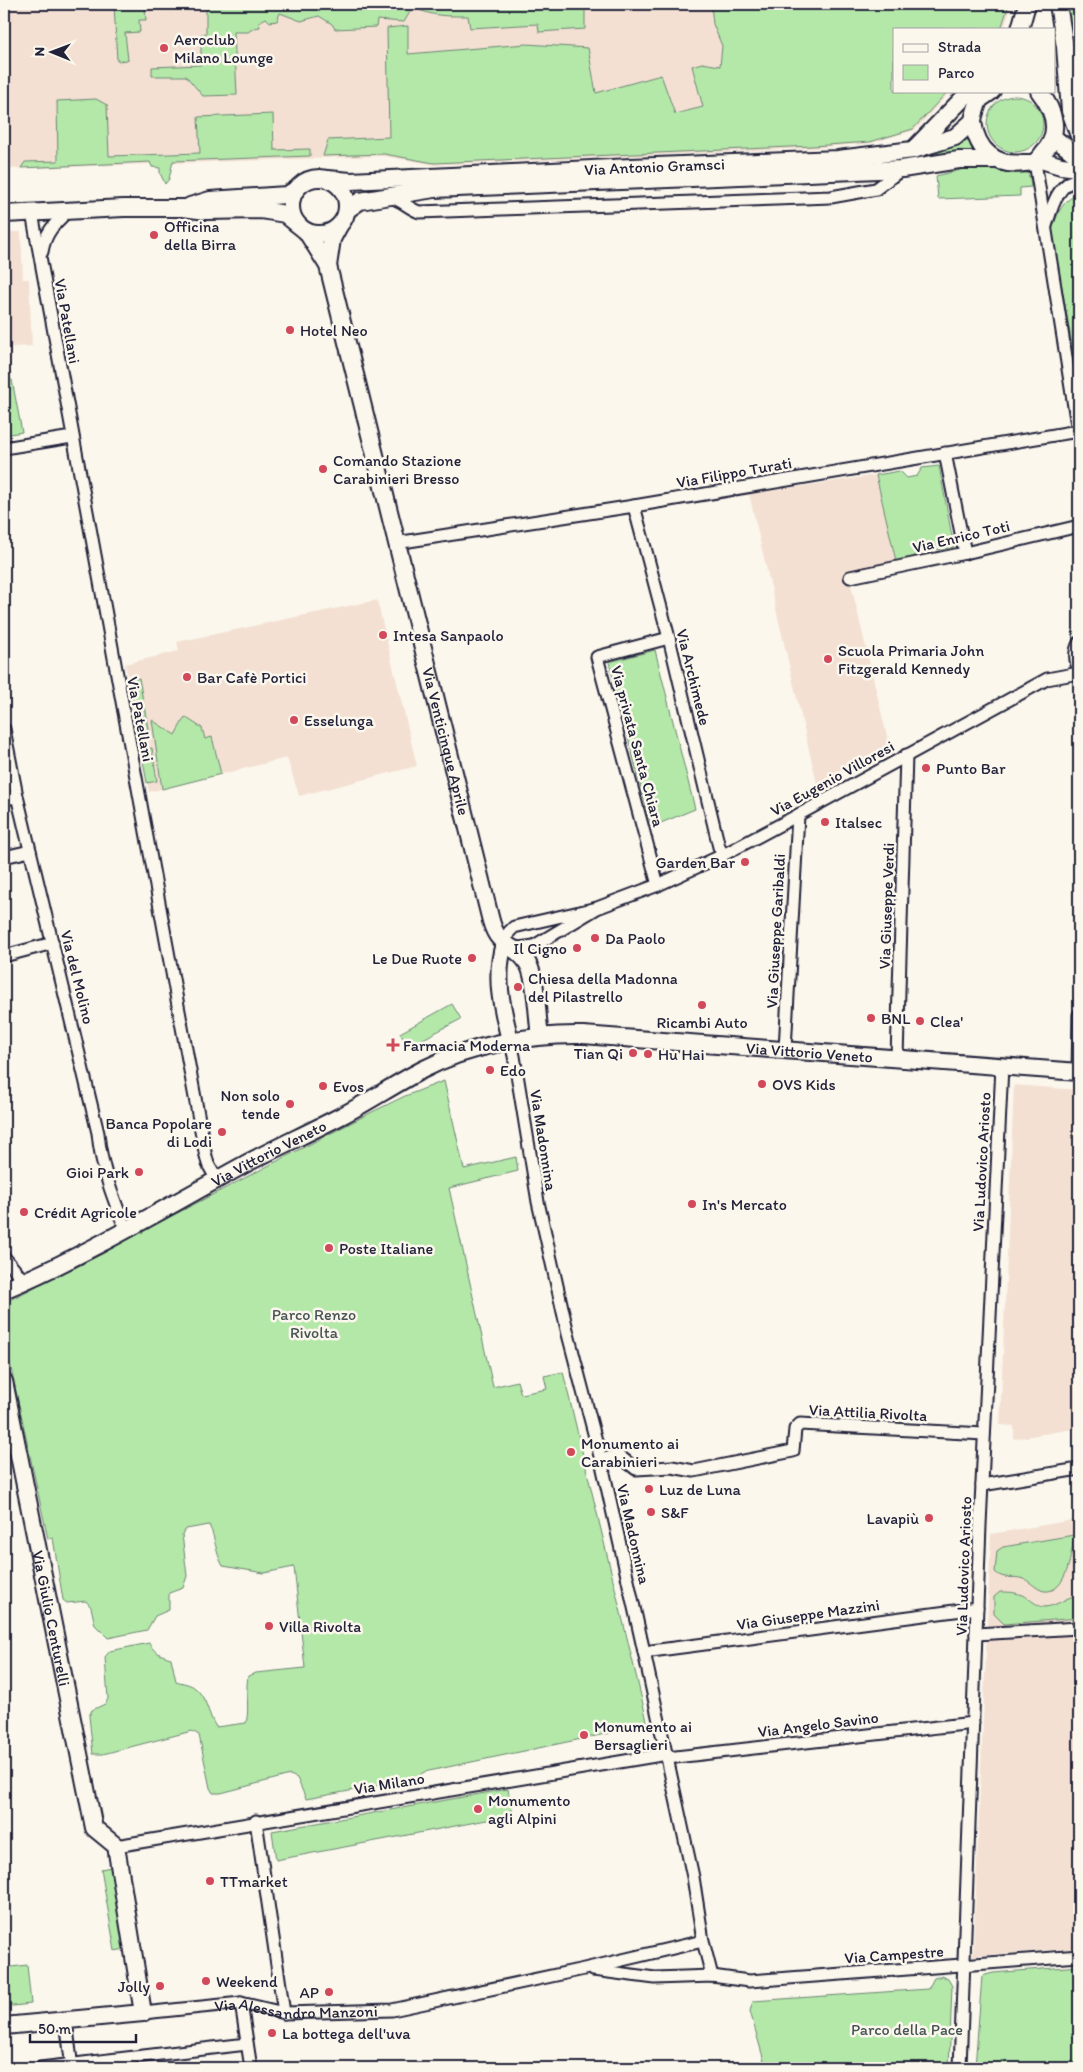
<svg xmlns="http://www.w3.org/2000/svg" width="1083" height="2072" font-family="Itim,sans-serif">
<rect width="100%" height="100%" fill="#fbf7ec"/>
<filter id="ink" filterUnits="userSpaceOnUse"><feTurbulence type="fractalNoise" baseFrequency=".02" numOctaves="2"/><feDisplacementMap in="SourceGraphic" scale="10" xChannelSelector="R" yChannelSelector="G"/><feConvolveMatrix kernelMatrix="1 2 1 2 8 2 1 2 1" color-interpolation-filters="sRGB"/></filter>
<g filter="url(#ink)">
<g fill="#f3e0d3">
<polygon points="4,4 1012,4 1004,29 894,29 894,91 951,91 915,130 871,143 814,148 435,165 384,156 4,169"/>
<polygon points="4,232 21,232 23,279 29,279 32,346 11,347 10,366 12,380 4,380"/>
<polygon points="876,475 896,561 848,572 889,745 872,754 872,758 860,760 817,784 749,494"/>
<polygon points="377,600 417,766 299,796 287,758 149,792 125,664 179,651 177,642"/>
<polygon points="1014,1085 1079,1090 1079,1428 1014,1439 1014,1426 1000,1425"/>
<polygon points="1079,1519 1079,1948 973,1956 991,1534"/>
</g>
<g fill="#b4e8a9" stroke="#6b8572">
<path d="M114,4H587L585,9V29L539,32L538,24L470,28L468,16C448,16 432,17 413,7L404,22L377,20L376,27L335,29L332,24L319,16L301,21L280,13L277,21L270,22L266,18L259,22L260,27L254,28L248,32H234L237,95L203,96L186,76H152V67L201,65V34H206V6L145,8L146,20H139L140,32L125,33L128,60L117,61Z"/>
<polygon points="711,4 1009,4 1001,29 894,29 894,91 948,91 913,129 870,142 812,146 434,163 384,154 323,156 328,140 389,137 387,28 408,26 408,54 526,44 588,48 596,93 661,75 675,114 703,107 692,66 702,63 720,66 722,46 713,24"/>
<polygon points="1065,4 1079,4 1079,122"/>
<circle cx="1015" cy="124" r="28"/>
<polygon points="96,99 107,105 109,156 200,153 198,117 273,114 274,150 310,149 310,156 173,161 169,179 165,184 160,173 160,168 152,167 150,162 21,168 25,162 58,161 57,101"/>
<polygon points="967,133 972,151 929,161 928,154 944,149"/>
<polygon points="980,165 988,165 1008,173 1027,173 1030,178 1031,187 1020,188 1020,196 938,199 936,176"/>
<path d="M1079,193V385L1052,230C1058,212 1062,201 1079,193Z"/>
<polygon points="4,380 12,380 22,432 4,435"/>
<polygon points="939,466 954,547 938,550 930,543 919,545 915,557 896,561 876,475 900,471 907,478 917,476 922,468"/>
<polygon points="655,650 695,809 651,827 609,662"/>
<polygon points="139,678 149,734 139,735 129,680"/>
<polygon points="185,717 202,728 205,739 212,737 221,774 162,789 152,720 175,735"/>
<polygon points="152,748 157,781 147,783 141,750"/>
<polygon points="452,1004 461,1019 408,1047 400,1033"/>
<path d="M444,1081L464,1169L516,1157L518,1171L449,1188L493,1387L517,1381L521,1394L547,1389L544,1376L563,1372L648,1725L424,1772L414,1779L306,1799L297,1778L290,1775L221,1793H213L210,1788L199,1735L192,1731L103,1754H93L89,1716L92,1710L105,1704L108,1699L105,1657L110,1651L149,1643C154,1653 161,1655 171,1658L176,1681C182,1683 191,1684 195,1688C207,1697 208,1715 216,1727L246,1723C250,1707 245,1692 248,1676L256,1673L305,1668L294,1567L264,1573L223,1566C215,1552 216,1539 209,1525L186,1529L182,1534L187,1576L183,1588L169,1593V1610L155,1616L147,1630L108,1638L95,1625L91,1607L86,1601L67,1603L63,1600L53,1538L48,1539L4,1336V1303L368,1114L405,1096Z"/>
<path d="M1074,1535C1072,1551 1067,1594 1044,1591C1036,1589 1031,1582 1024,1579C1012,1575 1005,1581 995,1572L997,1551L1003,1547Z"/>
<path d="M1000,1592C1009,1592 1016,1592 1024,1596C1031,1599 1037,1607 1045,1607C1058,1606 1067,1596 1079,1595V1618L1004,1624L994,1614V1597Z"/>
<polygon points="508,1789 513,1815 276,1860 272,1831"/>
<polygon points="111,1867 125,1949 115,1951 101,1869"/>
<polygon points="27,1965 31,2004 4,2007 4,1968"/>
<polygon points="1079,1966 1079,2068 975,2068 982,1976 993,1973"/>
<polygon points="942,1976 948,1979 952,1986 949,2068 766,2068 750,2011 753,2001 928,1989 934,1978"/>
</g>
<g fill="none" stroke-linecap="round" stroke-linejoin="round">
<defs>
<g id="street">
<polyline points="1035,162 1079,438"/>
<path d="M390,197C402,200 408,208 419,212L831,197L876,189L902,169"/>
<polyline points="32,213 205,1152 208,1164 217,1180"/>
<path d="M1046,226C1052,207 1057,183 1079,179"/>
<path d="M42,252C45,233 54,224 68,211"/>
<polyline points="4,448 72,437"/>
<polyline points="945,453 965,553"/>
<polyline points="634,506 669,638 719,847 723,855"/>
<polyline points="396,543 634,506 1078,431"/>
<polyline points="850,577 965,553 1079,526"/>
<path d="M1079,643C1074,652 1075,661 1079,670"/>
<path d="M4,729L17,796L98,1133C101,1167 113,1198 126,1230"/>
<polyline points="4,800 17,796"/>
<polyline points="4,857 30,851"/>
<polyline points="658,885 597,657 669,638"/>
<polyline points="597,908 534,946 519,948 504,944 509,932 514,927 597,908 658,885 723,855 798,815 1047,679 1079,673"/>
<polyline points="4,956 53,943"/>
<polyline points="510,1040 514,1056 538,1202 568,1334 601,1460 644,1652 693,1877 703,1941 712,1976"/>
<polyline points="785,1049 798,815"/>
<polyline points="897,1058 906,755"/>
<polyline points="1078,1071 1079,1015"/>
<polyline points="4,1257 24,1281"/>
<polyline points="601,1460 618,1455 636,1469 672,1467 694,1471 793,1451 795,1429 800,1424 984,1434"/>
<polyline points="982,1485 1079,1469"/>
<polyline points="976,1634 1079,1628"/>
<polyline points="644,1652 977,1608"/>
<polyline points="667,1758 973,1723"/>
<polyline points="256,1821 284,2013"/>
<polyline points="116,1846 667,1754"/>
<polyline points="593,1970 655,1978 712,1976 749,1981 1079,1956"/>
<polyline points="241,2003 251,2068"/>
<path id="s1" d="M143,2013L241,2003L284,2013L392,2010L584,1969L703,1941"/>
<polyline points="66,2021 72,2068"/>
<polyline points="40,2068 247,2044"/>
<polyline points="960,2068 980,1525 1002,1066"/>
</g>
<g id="secondary">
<polyline points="1058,4 1065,47 1070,111 1079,136"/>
<polyline points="1020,29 1027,4"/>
<path d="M992,91L979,100C977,107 973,116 973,122C977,151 996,167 1024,163C1027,163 1032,163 1035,162C1038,160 1041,156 1043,153C1062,133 1054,110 1039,91"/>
<polyline points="1053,137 1075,154 1079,155"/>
<polyline points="914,149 970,91"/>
<polyline points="1038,159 1061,166 1079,168"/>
<circle cx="319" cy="206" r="28"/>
<path id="s2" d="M327,179L351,181L631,167L838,159L913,150L955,137L973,121"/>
<polyline points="190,206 210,200 287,195 295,190"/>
<polyline points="347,210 360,201 434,189 902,169 959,160 994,160"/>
<polyline points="4,214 124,208 183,208 206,211 261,210 285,214 297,224"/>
<path id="s3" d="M306,231L328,266L491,921C499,950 516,943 528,964C537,979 537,1018 540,1036"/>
<polyline points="328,266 332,239 339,226"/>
<path d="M504,944C494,977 502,1008 510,1040"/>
<path id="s4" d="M4,1290C89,1254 168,1206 249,1162C280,1146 312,1131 343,1115C370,1101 395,1084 422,1070C470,1045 530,1034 583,1035L1079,1072"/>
<path id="s5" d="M4,1381L94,1828L116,1846L143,2013L4,2026"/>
</g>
</defs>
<use href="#street" stroke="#22223b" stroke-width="15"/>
<use href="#secondary" stroke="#22223b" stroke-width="20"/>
<use href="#street" stroke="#fbf7ec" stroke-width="11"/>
<use href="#secondary" stroke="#fbf7ec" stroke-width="16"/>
</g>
</g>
<g fill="#d1495b" stroke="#fbf7ec" stroke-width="2">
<circle cx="164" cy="48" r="5"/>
<circle cx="154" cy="235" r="5"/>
<circle cx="290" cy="330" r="5"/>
<circle cx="323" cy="469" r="5"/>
<circle cx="383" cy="635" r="5"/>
<circle cx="828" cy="659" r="5"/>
<circle cx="187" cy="677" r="5"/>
<circle cx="294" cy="720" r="5"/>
<circle cx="926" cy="768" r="5"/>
<circle cx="825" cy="822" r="5"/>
<circle cx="745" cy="862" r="5"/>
<circle cx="595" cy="938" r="5"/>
<circle cx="577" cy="948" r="5"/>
<circle cx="472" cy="958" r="5"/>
<circle cx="518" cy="987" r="5"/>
<circle cx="702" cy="1005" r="5"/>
<circle cx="871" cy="1018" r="5"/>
<circle cx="920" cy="1021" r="5"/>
<path d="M390.5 1037.5h5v5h5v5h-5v5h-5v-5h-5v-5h5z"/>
<circle cx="633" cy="1053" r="5"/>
<circle cx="648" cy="1054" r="5"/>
<circle cx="490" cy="1070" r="5"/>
<circle cx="762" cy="1084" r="5"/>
<circle cx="323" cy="1086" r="5"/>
<circle cx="290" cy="1104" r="5"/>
<circle cx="222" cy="1132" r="5"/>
<circle cx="139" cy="1172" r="5"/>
<circle cx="692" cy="1204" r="5"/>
<circle cx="24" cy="1212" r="5"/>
<circle cx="329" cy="1248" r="5"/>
<circle cx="571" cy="1452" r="5"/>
<circle cx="649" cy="1489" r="5"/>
<circle cx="651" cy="1512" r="5"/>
<circle cx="929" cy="1518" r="5"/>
<circle cx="269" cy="1626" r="5"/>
<circle cx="584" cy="1735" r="5"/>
<circle cx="478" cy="1809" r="5"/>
<circle cx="210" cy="1881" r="5"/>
<circle cx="206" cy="1981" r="5"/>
<circle cx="160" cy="1986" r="5"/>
<circle cx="329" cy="1992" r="5"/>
<circle cx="272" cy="2033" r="5"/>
</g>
<g text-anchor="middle" stroke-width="5" stroke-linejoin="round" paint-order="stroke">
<g font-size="16" fill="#22223b" stroke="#fbf7ec" text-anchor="start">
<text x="174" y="45">Aeroclub<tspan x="174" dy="18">Milano Lounge</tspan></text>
<text x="164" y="232">Officina<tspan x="164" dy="18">della Birra</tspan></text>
<text x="300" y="336">Hotel Neo</text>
<text x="333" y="466">Comando Stazione<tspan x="333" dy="18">Carabinieri Bresso</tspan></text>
<text x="393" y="641">Intesa Sanpaolo</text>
<text x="838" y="656">Scuola Primaria John<tspan x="838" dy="18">Fitzgerald Kennedy</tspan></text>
<text x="197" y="683">Bar Cafè Portici</text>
<text x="304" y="726">Esselunga</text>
<text x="936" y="774">Punto Bar</text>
<text x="835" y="828">Italsec</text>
<text x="735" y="868" text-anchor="end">Garden Bar</text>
<text x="605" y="944">Da Paolo</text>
<text x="567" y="954" text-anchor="end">Il Cigno</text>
<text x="462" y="964" text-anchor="end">Le Due Ruote</text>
<text x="528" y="984">Chiesa della Madonna<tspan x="528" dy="18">del Pilastrello</tspan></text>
<text x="881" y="1024">BNL</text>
<text x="930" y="1027">Clea'</text>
<text x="702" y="1028" text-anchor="middle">Ricambi Auto</text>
<text x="403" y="1051">Farmacia Moderna</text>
<text x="623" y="1059" text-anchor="end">Tian Qi</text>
<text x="658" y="1060">Hu Hai</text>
<text x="500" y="1076">Edo</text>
<text x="772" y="1090">OVS Kids</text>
<text x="333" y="1092">Evos</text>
<text x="280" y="1101" text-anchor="end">Non solo<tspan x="280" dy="18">tende</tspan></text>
<text x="212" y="1129" text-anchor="end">Banca Popolare<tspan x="212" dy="18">di Lodi</tspan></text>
<text x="129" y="1178" text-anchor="end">Gioi Park</text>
<text x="702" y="1210">In's Mercato</text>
<text x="34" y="1218">Crédit Agricole</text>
<text x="339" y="1254">Poste Italiane</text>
<text x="581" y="1449">Monumento ai<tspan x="581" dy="18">Carabinieri</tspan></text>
<text x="659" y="1495">Luz de Luna</text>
<text x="661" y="1518">S&amp;F</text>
<text x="919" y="1524" text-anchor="end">Lavapiù</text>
<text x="279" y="1632">Villa Rivolta</text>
<text x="594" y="1732">Monumento ai<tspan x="594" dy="18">Bersaglieri</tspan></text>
<text x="488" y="1806">Monumento<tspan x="488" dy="18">agli Alpini</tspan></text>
<text x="220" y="1887">TTmarket</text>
<text x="216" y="1987">Weekend</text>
<text x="150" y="1992" text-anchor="end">Jolly</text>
<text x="319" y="1998" text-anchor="end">AP</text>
<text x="282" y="2039">La bottega dell'uva</text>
</g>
<g font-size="16" fill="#22223b" stroke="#fbf7ec">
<text dy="6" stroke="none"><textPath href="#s2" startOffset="328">Via Antonio Gramsci</textPath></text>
<text transform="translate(68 321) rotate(80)" y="6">Via Patellani</text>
<text transform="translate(734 472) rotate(-10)" y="6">Via Filippo Turati</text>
<text transform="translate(961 536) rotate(-13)" y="6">Via Enrico Toti</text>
<text transform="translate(694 677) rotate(76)" y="6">Via Archimede</text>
<text transform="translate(141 719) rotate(79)" y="6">Via Patellani</text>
<text dy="6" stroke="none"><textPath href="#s3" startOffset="531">Via Venticinque Aprile</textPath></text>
<text transform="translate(638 746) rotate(75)" y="6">Via privata Santa Chiara</text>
<text transform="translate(832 778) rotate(-29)" y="6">Via Eugenio Villoresi</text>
<text transform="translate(886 906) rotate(-88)" y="6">Via Giuseppe Verdi</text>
<text transform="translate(775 931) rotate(-87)" y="6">Via Giuseppe Garibaldi</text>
<text transform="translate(78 977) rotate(76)" y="6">Via del Molino</text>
<text dy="6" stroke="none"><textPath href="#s4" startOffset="866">Via Vittorio Veneto</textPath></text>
<text transform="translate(544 1140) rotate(81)" y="6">Via Madonnina</text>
<text dy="6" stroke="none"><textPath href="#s4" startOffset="298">Via Vittorio Veneto</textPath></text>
<text transform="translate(981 1162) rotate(-87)" y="6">Via Ludovico Ariosto</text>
<text transform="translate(868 1412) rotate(3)" y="6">Via Attilia Rivolta</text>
<text transform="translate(634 1534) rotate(77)" y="6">Via Madonnina</text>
<text transform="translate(963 1566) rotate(-88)" y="6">Via Ludovico Ariosto</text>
<text transform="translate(808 1614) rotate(-8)" y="6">Via Giuseppe Mazzini</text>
<text dy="6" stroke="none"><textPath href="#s5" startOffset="242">Via Giulio Centurelli</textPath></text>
<text transform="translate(818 1724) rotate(-7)" y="6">Via Angelo Savino</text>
<text transform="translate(389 1783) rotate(-9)" y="6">Via Milano</text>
<text transform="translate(894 1954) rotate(-4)" y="6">Via Campestre</text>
<text dy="6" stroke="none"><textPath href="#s1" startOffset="154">Via Alessandro Manzoni</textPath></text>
</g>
<g font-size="16" fill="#465456" stroke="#fbf7ec">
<text x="314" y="1320">Parco Renzo<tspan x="314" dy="18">Rivolta</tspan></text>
<text x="907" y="2035">Parco della Pace</text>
</g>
</g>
<rect width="1083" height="2072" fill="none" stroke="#fbf7ec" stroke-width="20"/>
<rect x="10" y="10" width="1063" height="2052" fill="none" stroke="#22223b" stroke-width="2" filter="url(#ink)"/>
<rect x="893" y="28" width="162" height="65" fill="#fbf7ec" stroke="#a4a2a5"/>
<rect x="903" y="44" width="25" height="8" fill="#fbf7ec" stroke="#a4a2a5"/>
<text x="938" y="52" font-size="15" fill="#22223b">Strada</text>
<rect x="903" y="65" width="25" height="15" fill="#b4e8a9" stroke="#a4a2a5"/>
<text x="938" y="78" font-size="15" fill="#22223b">Parco</text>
<g transform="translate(52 52) rotate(271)" stroke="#fbf7ec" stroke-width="4" paint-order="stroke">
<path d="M0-4L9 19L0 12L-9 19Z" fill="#22223b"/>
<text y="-8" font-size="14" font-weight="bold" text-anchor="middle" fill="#22223b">N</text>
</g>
<path d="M30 2034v8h106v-8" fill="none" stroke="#22223b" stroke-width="2.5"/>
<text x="38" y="2034" font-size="15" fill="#22223b" stroke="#fbf7ec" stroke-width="4" paint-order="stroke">50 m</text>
</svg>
